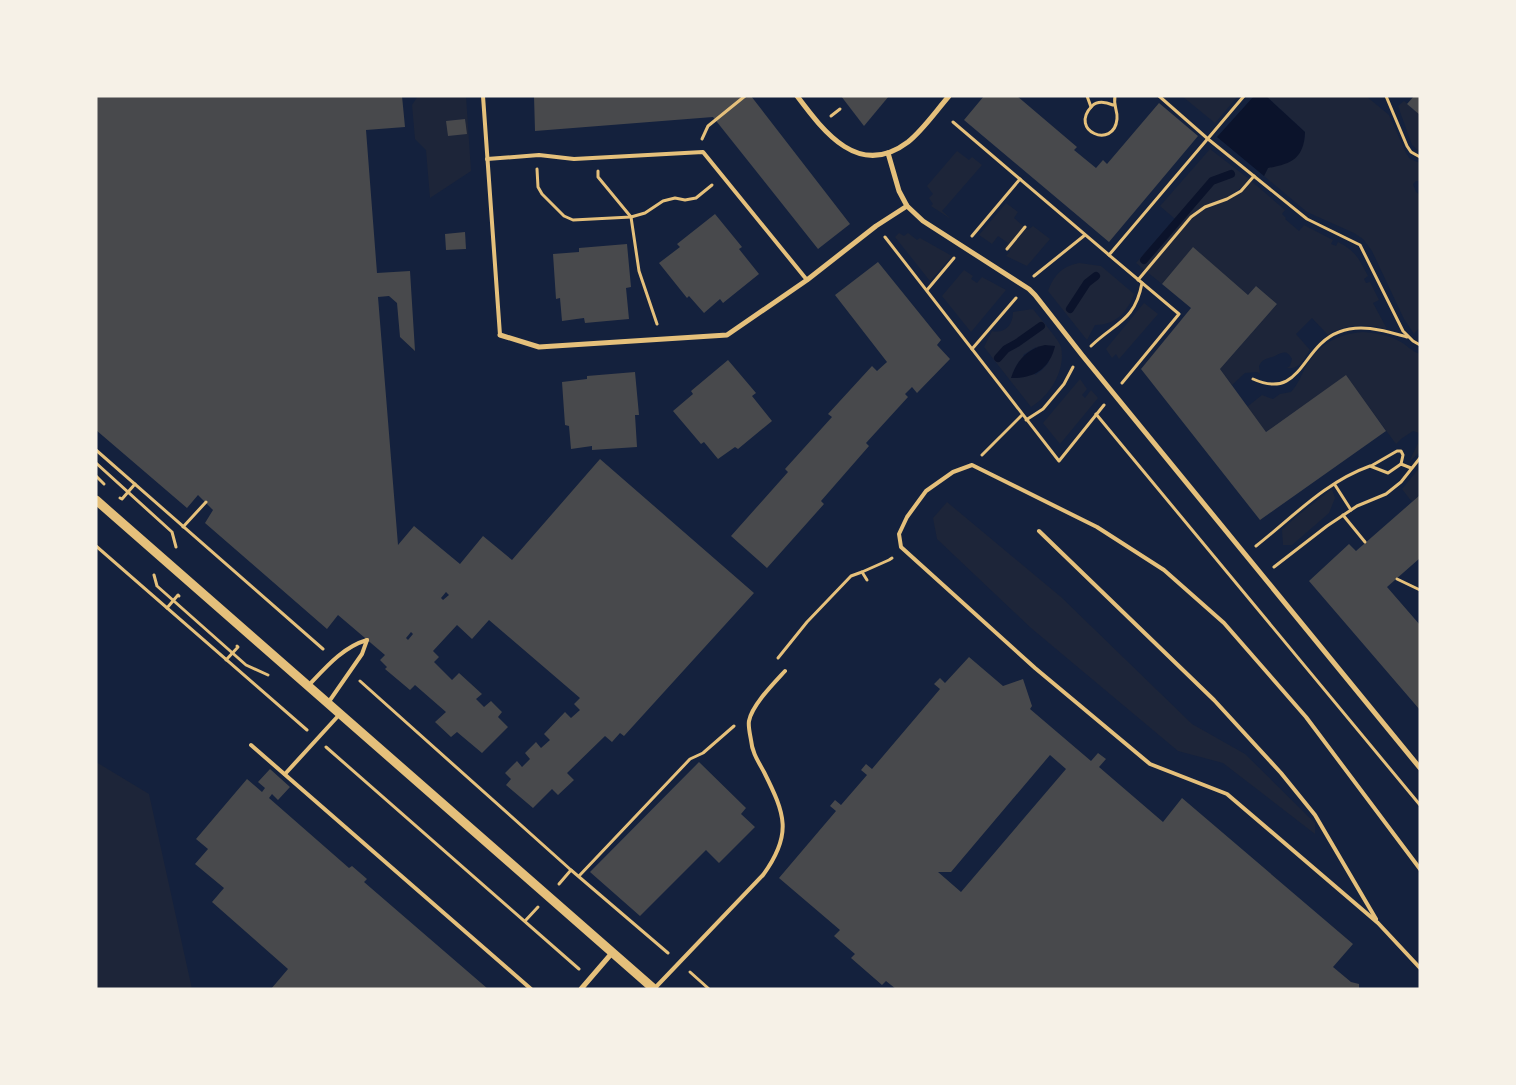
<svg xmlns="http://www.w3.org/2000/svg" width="1516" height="1085" font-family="'Work Sans',sans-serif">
<rect width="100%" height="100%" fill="#14213d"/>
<g fill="#1d2539" fill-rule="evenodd">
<polygon points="418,96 466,96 471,171 430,198 426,150 415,139 412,105"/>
<polygon points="1182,96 1238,96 1215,123"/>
<polygon points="1266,96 1366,96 1389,115 1406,153 1410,159 1420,163 1420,181 1416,181 1413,184 1416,192 1420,195 1420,327 1414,334 1404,319 1372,251 1363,239 1354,233 1307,212 1264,176 1268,168 1304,142 1305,132"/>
<polygon points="1404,101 1420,115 1420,152 1412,145 1398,106"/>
<path d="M1210,149L1249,179C1242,187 1236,193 1227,197C1216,203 1206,203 1198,213L1238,194L1250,180L1285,210L1282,214L1286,218L1285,219L1299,231L1304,225L1333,240L1331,244L1336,246L1338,242C1356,251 1359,259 1368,276L1364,279L1366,283L1370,282L1379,300L1373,303L1387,329C1367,324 1347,323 1328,335L1312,318L1296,334L1310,350C1303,359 1300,370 1287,368L1290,366L1292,359C1287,350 1283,352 1275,356C1268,359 1263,358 1259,366L1260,374L1257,372L1245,373L1232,385L1220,369L1277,304L1256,286L1248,295L1193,248L1162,284L1136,263L1175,219L1160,206Z"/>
<polygon points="957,151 969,160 972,157 982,165 942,211 951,219 931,206 933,204 929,198 933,194 927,186"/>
<polygon points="1006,203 1018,212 1014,218 1028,230 1033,226 1050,239 1027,266 1006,256 1010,251 1004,247 1008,243 998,236 992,244 979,235"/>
<polygon points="899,233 904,236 908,233 917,240 920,238 952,256 930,281 895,237"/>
<path d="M1079,263L1101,266L1134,294C1127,313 1115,325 1095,325L1087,340L1048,291C1054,275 1062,266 1079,263Z"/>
<polygon points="964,270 973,276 971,279 977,283 982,277 1006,290 971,332 942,296"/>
<polygon points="1144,303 1158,314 1119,359 1116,354 1112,358 1106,349"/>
<path d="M1033,309C1039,317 1059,340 1061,347C1066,370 1050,396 1031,407L984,347L992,331C1005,334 1013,325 1013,312ZM1036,347L1049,362L1042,370L1035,375L1023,355Z"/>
<path d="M1363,332C1375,333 1389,335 1399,341C1407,345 1411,351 1420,354V452L1409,462L1418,443L1419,433L1413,431L1401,439L1396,444L1346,376L1266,432L1247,407L1262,395L1273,399L1280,394L1291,392C1298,384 1301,376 1305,368C1319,344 1337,334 1363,332Z"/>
<polygon points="1080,379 1087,389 1082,395 1085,398 1091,390 1098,398 1060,444 1043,423"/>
<polygon points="1420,467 1420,495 1412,502 1402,489"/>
<polygon points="1332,489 1335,498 1329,513 1292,545 1283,545 1282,530 1297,516"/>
<polygon points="947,502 1061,597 1192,724 1245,754 1315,823 1315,834 1223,763 1178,751 1031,628 937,539 933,518"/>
<polygon points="96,762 149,794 192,989 96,989"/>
</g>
<g fill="#0b132b">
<path d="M1254,96H1266L1305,132C1304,159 1291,164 1268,168L1264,176L1217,137Z"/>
<path d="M1045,345L1055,346C1050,368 1034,379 1011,378C1017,360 1027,349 1045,345Z"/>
</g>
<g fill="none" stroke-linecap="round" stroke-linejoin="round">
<g stroke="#0b132b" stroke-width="8">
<polyline points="1144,260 1212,181 1231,174"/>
<polyline points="1070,309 1087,283 1096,276"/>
<polyline points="998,358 1006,349 1017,343 1041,326"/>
</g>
</g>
<g fill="#48494c" fill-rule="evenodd">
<path d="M96,96H402L405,127L366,130L377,273L410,271L415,351L400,337L397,303L389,296L378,297L398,545L414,526L460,564L483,536L512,560L600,459L754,593L624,736L620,733L612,742L605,736L567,773L574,780L558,795L552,789L533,808L506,785L511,779L505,773L517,761L522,767L530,759L525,753L536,742L541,748L550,740L544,734L565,712L571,718L580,710L574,704L580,698L489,620L472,639L457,625L433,651L439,657L434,662L452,680L459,673L482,694L476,699L484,707L491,701L502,712L498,717L508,727L482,753L457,732L451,737L435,722L446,712L415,685L410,690L385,669L387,667L380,660L385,655L338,615L327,629L205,523L213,510L198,495L187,508L96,430ZM446,592L449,595L443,600L441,598ZM411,632L413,634L408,640L406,638Z"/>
<polygon points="534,96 751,96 850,224 818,249 713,117 535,131"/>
<polygon points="841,96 889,96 864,126"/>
<polygon points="984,96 1017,96 1077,147 1074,150 1096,168 1103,160 1107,164 1159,103 1198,136 1109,242 964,120"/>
<polygon points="1414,96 1420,96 1420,115 1407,104"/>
<polygon points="465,119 467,134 448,136 446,121"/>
<polygon points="715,214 742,247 739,249 759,274 723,303 720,299 704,313 689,296 687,298 659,263 680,247 677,244"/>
<polygon points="465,232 466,249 446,250 445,234"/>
<polygon points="627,244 631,287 626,288 629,319 585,323 584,318 562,321 560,298 556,299 553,254 579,252 579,248"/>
<polygon points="1193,247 1248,295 1256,286 1277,304 1220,369 1266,432 1346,375 1386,431 1260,520 1141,369 1191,308 1162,284"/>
<polygon points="878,262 941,340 937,345 950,359 917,393 912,387 905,394 908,397 866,443 869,446 821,501 824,504 767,568 731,536 788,472 785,469 832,417 828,414 872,366 877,371 887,362 835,295"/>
<polygon points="728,360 756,393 752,396 772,421 738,449 735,447 718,459 704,442 701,444 673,411 693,394 691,391"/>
<polygon points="635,372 639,415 635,415 637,447 592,450 592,446 571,449 569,426 565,425 562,382 587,379 587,376"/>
<polygon points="1420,495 1420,558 1387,587 1420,625 1420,710 1309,581 1349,544 1356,551"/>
<path d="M969,657L1003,686L1023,679L1032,706L1030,709L1091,761L1098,753L1106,759L1099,767L1163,822L1182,798L1353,944L1333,967L1351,982L1359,984V989H896L886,981L882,985L851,958L855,954L834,936L840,930L779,878L836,811L830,806L835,800L841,805L867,775L861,770L866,764L872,769L940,689L934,684L940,678L945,683ZM1050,755L1066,769L961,892L938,872H951Z"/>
<polygon points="699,762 746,808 741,814 755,827 719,863 706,850 640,916 590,872"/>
<polygon points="270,769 290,787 278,800 272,794 269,798 349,868 352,866 367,879 364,882 488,989 271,989 288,969 212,902 224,888 195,864 208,849 196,839 247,779 262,792 265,788 258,782"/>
</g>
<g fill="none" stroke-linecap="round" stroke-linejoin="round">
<g stroke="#e5c07b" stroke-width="3">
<polyline points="1087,96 1091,107"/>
<polyline points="1159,96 1208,139 1307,219 1360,245 1403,331 1413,341 1420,345"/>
<polyline points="1386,96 1407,146 1411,152 1420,157"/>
<path d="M1113,105C1106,102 1098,100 1092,106C1068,131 1114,150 1117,119C1118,110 1113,107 1115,96"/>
<polyline points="831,116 840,109"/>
<polyline points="953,122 1109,255"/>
<polyline points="702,139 708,126 745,96"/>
<polyline points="537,169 538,187 542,194 564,216 573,220 631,217 645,213 663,201 675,198 685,200 696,198 712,185"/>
<polyline points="598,171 598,177 631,217 639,271 657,324"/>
<polyline points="972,236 1020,179"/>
<polyline points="885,237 1059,461 1104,405"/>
<polyline points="1007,249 1025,227"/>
<polyline points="1034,276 1085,235"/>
<polyline points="1138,280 1191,217 1205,207 1227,199 1241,191 1254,176"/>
<polyline points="927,290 954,258"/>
<path d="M1091,346C1116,322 1135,321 1142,283"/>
<polyline points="972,349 1016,298"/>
<path d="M1253,379C1302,401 1301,346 1339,332C1361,323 1385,331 1407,337"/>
<polyline points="1122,383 1179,314 1109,255 1244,96"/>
<polyline points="1096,414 1420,805"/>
<polyline points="1026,420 1043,409 1064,384 1073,367"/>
<polyline points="96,450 323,649"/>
<polyline points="982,455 1022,415"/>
<polyline points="96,463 172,532 176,547"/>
<polyline points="1371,466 1397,451 1401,451 1403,455 1401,464"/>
<polyline points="96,476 104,484"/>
<polyline points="1335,485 1351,510"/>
<polyline points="120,498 122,499 135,484"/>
<polyline points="1343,515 1365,542"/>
<polyline points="183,527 206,502"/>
<polyline points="96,546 307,730"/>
<path d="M1256,546C1293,517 1325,482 1370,466L1388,473L1401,464L1411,468"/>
<polyline points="1274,567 1327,526 1357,506 1386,494 1401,482 1420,458"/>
<polyline points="154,575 157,586 246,665 268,675"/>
<polyline points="1397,579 1420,590"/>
<polyline points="867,580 862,572 889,560 892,558"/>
<polyline points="167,608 178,595 179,596"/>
<polyline points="778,658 807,622 851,576 862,572"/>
<polyline points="226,660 238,647 237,646"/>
<polyline points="360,681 571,870 668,953"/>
<polyline points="326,747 579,969"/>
<polyline points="579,876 690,759 703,753 734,726"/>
<polyline points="559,884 571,870"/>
<polyline points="525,921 538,907"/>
<polyline points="690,972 709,989"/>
</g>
<g stroke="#e5c07b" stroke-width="4">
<polyline points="483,96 500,335"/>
<polyline points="487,159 539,155 574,159 703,152 807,280"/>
<polyline points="1039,531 1214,700 1281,773 1315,815 1376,919"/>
<path d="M309,685C326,667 343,647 367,640"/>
<polyline points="328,703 362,654 367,640"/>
<polyline points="251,745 531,989"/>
<polyline points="285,774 339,715"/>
<polyline points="1420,869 1306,717 1224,623 1164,570 1097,527 972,465 953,472 926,491 907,517 899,534 901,547 1035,668 1150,764 1227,794 1378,923 1420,968"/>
<path d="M654,989L763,875C793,834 785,814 764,772C758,761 752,752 751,740C750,734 748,726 749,721C752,705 774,683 785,671"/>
</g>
<g stroke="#e5c07b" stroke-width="5">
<path d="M797,96C824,132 859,179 908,142C923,130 936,111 949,96"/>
<polyline points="888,153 899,191 907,206 923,221 1029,289 1035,295 1082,355 1420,768"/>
<polyline points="500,335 539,347 727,335 807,280 876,226 907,206"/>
<polyline points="581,989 612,953"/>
</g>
<polyline stroke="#e5c07b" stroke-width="9" points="96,500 654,989"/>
</g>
<rect width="1516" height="1085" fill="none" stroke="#f6f1e7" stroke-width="195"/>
</svg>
